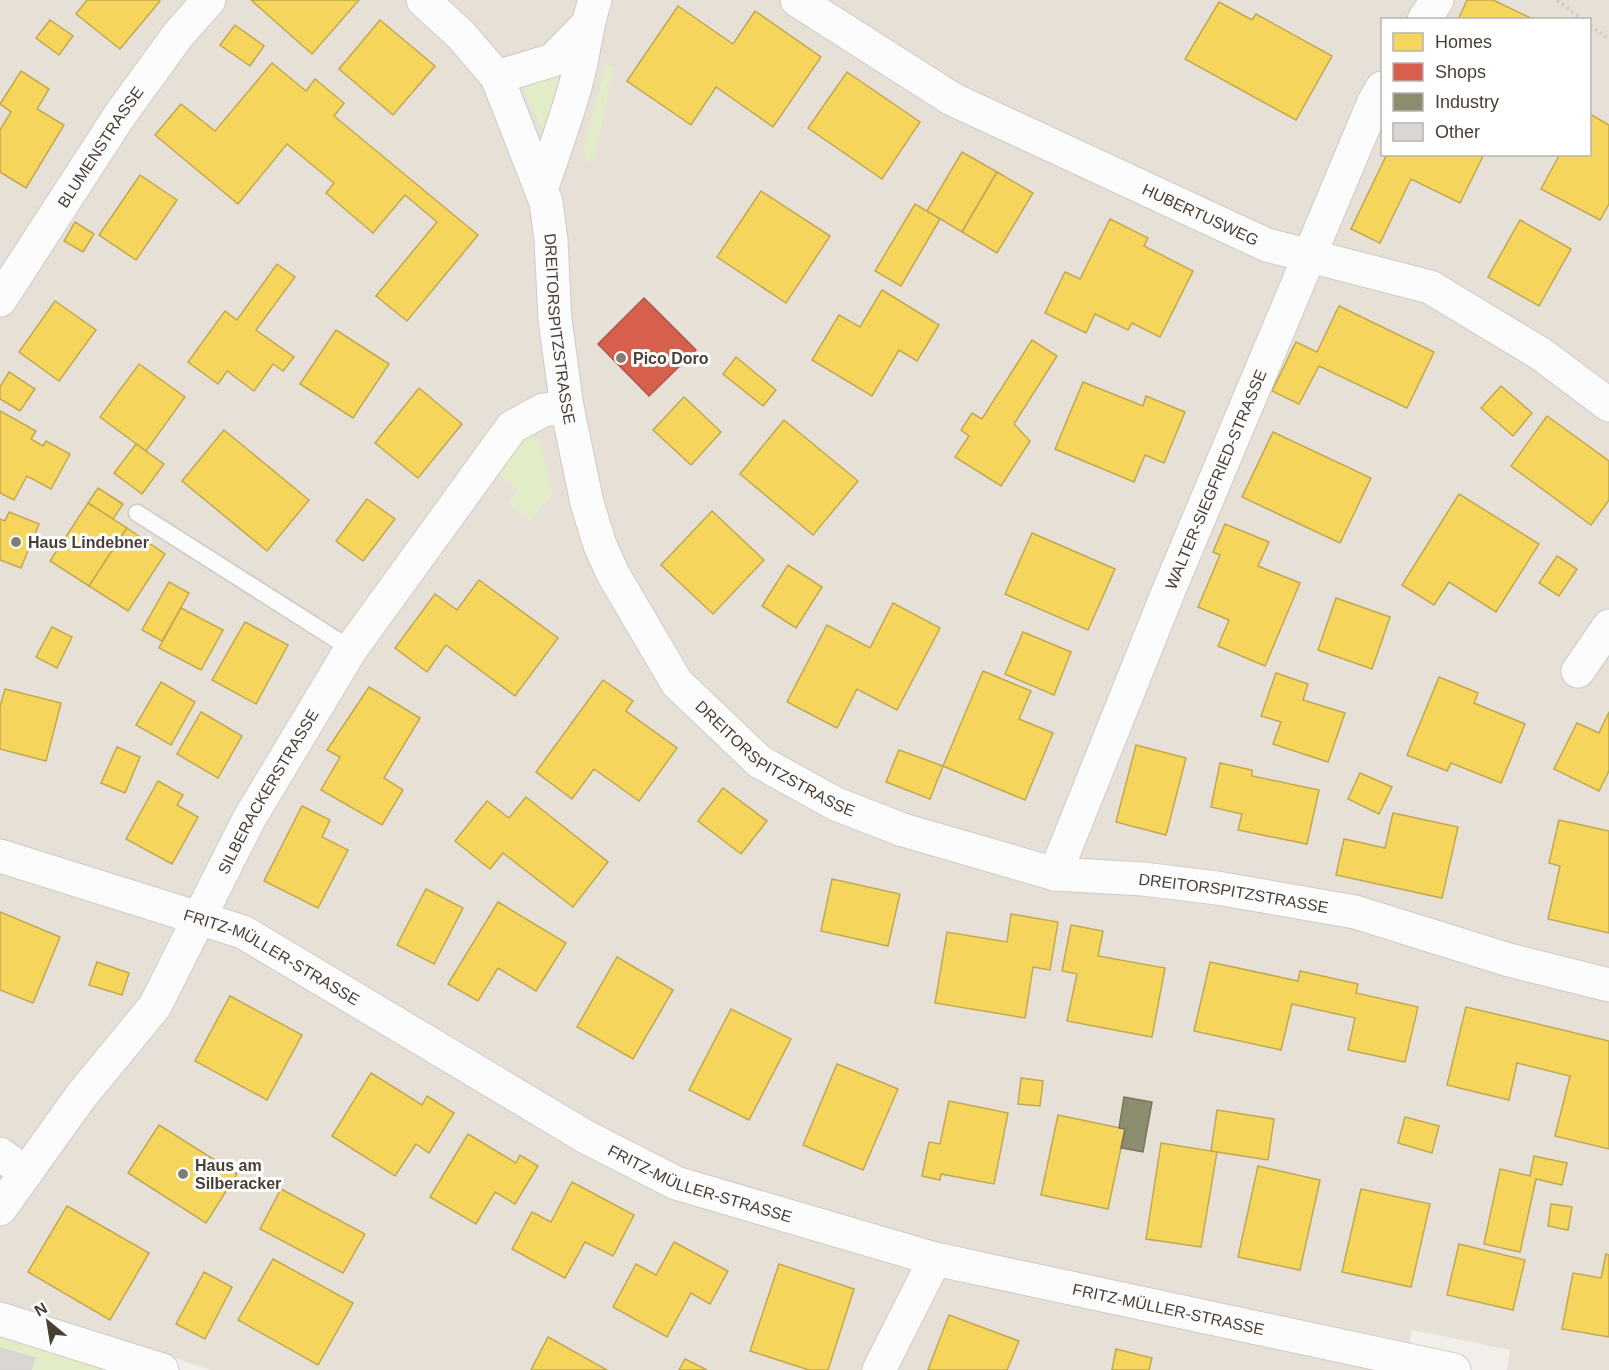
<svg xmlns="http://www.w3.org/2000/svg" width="1609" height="1370" font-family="Arial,sans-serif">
<rect width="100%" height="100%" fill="#f2eeea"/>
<path fill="#e6e0d7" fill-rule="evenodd" d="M0,0H1609V1370H1507L1510,1350L1412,1330L1405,1370H211L0,1302ZM1382,20H1590V154H1382Z"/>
<g fill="#e2edc8">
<polygon points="564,64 547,137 518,81"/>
<polygon points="606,64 614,66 593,163 586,159 583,151"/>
<polygon points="533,435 539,443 553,493 530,520 508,503 518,490 495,472 524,439"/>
<polygon points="0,1332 119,1370 0,1370"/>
</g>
<g fill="#f6d55c" stroke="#c2a850" stroke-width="1.5">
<polygon points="87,0 159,0 160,1 120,49 76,14"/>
<polygon points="251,0 359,0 312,54"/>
<polygon points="1467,0 1493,0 1535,20 1458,20"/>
<polygon points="1219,2 1252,20 1256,14 1332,56 1296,120 1185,59"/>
<polygon points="678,6 733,44 755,11 821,57 773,127 716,87 691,125 627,81"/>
<polygon points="50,20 73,36 59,55 36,38"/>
<polygon points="380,20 435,66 393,115 339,69"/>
<polygon points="235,25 264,46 250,66 220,45"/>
<polygon points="272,63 306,91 315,79 344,103 334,116 478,235 407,321 376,296 437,222 405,195 373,233 326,193 334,183 287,144 238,204 155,135 181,104 215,131"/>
<polygon points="21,71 49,89 37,109 64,125 26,188 0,172 0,130 11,112 0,104"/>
<polygon points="847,72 920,122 882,179 808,128"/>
<polygon points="1590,114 1609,125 1609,204 1600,220 1541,189 1560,154 1590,154"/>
<polygon points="962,152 997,172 962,232 927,211"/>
<polygon points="1387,154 1484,154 1460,203 1411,179 1380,243 1351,229"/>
<polygon points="997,172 1033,193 997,253 962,232"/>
<polygon points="140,175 177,200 136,260 99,235"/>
<polygon points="761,191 830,236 786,303 717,257"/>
<polygon points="915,204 940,219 901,286 875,271"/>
<polygon points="1110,219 1148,238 1144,246 1193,271 1160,337 1132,323 1128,330 1095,314 1086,333 1045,313 1065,272 1080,279"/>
<polygon points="1520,220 1571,249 1539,306 1488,277"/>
<polygon points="75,222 94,234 83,252 64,241"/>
<polygon points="277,264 295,277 256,330 294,357 283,371 273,364 254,391 227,371 218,384 188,362 225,311 237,320"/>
<polygon points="882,290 939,325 917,361 899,350 872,396 812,360 839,315 860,327"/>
<polygon points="55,301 96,330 59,381 19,352"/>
<polygon points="1339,306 1434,352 1407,408 1319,366 1299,404 1272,391 1296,342 1317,352"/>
<polygon points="336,330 389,364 353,418 300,384"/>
<polygon points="1032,340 1057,356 1014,424 1030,441 1001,486 955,457 969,436 961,430 972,413 982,419"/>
<polygon points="736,357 776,390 763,406 723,374"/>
<polygon points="139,364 185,397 146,451 100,417"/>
<polygon points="9,372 35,389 20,411 0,399 0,387"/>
<polygon points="1083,382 1143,406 1146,396 1185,412 1164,463 1145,455 1134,482 1055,449"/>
<polygon points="1501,386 1532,413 1513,436 1481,408"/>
<polygon points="419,388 462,424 418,478 375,443"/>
<polygon points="684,397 721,432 691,465 653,430"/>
<polygon points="0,411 36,431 31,439 43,446 46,441 70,454 51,489 27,476 14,500 0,493"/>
<polygon points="1547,416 1609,461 1609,500 1591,525 1511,466"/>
<polygon points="784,420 858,481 813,535 740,474"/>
<polygon points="224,430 309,500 267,551 182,481"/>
<polygon points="1273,432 1371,478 1340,543 1242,497"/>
<polygon points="136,444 164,464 142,494 114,473"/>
<polygon points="98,488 123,504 113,519 88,503"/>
<polygon points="1459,494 1539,544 1496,612 1449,582 1434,605 1402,585"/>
<polygon points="367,499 395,519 363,561 336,541"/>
<polygon points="88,503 127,528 89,586 50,561"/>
<polygon points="712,511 764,560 713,614 661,565"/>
<polygon points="9,512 39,524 21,568 0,560 0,519 5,521"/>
<polygon points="1225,524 1269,542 1258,566 1300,583 1265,666 1218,646 1229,620 1198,607 1220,555 1213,552"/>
<polygon points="127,528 165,554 128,611 89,586"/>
<polygon points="1032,533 1115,569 1088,630 1005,594"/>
<polygon points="1557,556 1577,569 1559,596 1539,583"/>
<polygon points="788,565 822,587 796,628 762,606"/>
<polygon points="479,580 558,638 515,696 446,645 427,672 395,648 435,594 457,610"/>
<polygon points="169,582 189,593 162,641 142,630"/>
<polygon points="1336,598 1390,617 1372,669 1318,650"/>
<polygon points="893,603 940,628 897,710 857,689 837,728 787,702 827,625 870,648"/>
<polygon points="181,608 223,630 201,670 159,648"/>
<polygon points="245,622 288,645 256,704 212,680"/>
<polygon points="52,627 72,637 57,668 36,657"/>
<polygon points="1023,632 1071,652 1054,695 1005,674"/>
<polygon points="983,671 1031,691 1019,719 1053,733 1025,800 943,766"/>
<polygon points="1276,673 1308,684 1303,700 1345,713 1328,762 1273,744 1281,722 1261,716"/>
<polygon points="1439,677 1478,693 1474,703 1525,724 1501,783 1451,763 1447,771 1407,755"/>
<polygon points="603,680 633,701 626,711 677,748 639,801 594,769 572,799 536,772"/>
<polygon points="161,682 195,702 171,745 136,725"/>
<polygon points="369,687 420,718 384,778 403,790 382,825 321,790 340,757 327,750"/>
<polygon points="5,689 61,703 46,761 0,749 0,707"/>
<polygon points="201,712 242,736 218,778 177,754"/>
<polygon points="1609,712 1609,771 1599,791 1554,769 1577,723 1599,733"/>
<polygon points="1136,745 1186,758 1166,835 1116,822"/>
<polygon points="117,747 140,757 125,793 101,783"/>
<polygon points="899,750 943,766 930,799 886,782"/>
<polygon points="1220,763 1252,770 1252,776 1319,790 1307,844 1238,830 1242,814 1211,807"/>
<polygon points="1360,773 1392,787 1379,814 1348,799"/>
<polygon points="158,781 183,795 177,805 198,817 172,864 126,839"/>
<polygon points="723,788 767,821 741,854 698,821"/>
<polygon points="526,797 608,862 573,907 503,853 490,869 455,841 487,801 509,818"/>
<polygon points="302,806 330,820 322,837 348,850 318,908 264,881"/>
<polygon points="1393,813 1458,827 1442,898 1336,875 1344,839 1385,848"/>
<polygon points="1559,820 1609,831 1609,933 1548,919 1560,866 1549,863"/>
<polygon points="832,879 900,894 888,946 821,931"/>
<polygon points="426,889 463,908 434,964 397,945"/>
<polygon points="498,902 566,943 536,991 498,968 478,1001 448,984"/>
<polygon points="0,912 60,937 33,1003 0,990"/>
<polygon points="1011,914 1058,922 1050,970 1033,967 1025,1018 935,1003 947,932 1007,942"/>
<polygon points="1071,925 1103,931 1098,956 1165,968 1152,1037 1067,1021 1077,974 1062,971"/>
<polygon points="617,957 673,990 633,1059 577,1027"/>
<polygon points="97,962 129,973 122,995 89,985"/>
<polygon points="1210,962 1298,981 1300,971 1358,984 1356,993 1418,1007 1405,1062 1348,1050 1355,1018 1292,1004 1281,1050 1194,1031"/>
<polygon points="230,996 302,1035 267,1100 195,1061"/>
<polygon points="1466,1007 1609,1041 1609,1149 1555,1136 1570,1076 1517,1063 1509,1100 1447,1085"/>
<polygon points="731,1009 791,1039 749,1120 689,1090"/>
<polygon points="837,1064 898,1089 863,1170 803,1145"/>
<polygon points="371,1073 422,1105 427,1096 454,1113 429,1153 416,1144 395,1176 332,1136"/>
<polygon points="1021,1078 1043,1081 1040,1106 1018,1104"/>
<polygon points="949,1101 1008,1113 994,1184 941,1174 940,1180 922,1176 929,1142 940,1144"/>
<polygon points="1217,1110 1274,1119 1268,1160 1211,1151"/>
<polygon points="1058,1115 1125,1129 1108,1209 1041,1195"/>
<polygon points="1405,1117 1439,1126 1432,1153 1398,1143"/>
<polygon points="159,1125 237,1174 206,1223 128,1173"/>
<polygon points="468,1134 516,1163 520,1155 538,1166 515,1204 495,1192 476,1224 430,1197"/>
<polygon points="1161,1143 1217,1152 1201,1247 1146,1239"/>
<polygon points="1534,1156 1567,1163 1562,1185 1536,1179 1520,1252 1484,1244 1500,1169 1530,1176"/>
<polygon points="1258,1166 1320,1180 1300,1270 1238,1257"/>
<polygon points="572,1182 634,1215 613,1256 585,1242 565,1278 512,1249 532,1212 551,1222"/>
<polygon points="281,1189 365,1234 343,1273 260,1229"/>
<polygon points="1361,1189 1430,1204 1411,1287 1342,1272"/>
<polygon points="1551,1204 1572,1207 1568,1230 1548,1226"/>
<polygon points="67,1206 149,1253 110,1320 28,1272"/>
<polygon points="674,1242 728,1271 710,1304 691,1293 667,1337 613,1307 636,1264 656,1275"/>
<polygon points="1459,1244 1525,1260 1513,1310 1447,1295"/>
<polygon points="1606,1254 1609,1255 1609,1337 1562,1329 1573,1273 1601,1278"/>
<polygon points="273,1259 353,1303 318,1365 238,1320"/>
<polygon points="779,1264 854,1289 828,1370 809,1370 750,1351"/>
<polygon points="204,1272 232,1287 205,1339 176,1324"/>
<polygon points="949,1315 1019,1341 1007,1370 928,1370"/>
<polygon points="548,1337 607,1370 531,1370"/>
<polygon points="1116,1349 1152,1358 1149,1370 1112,1370"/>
<polygon points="685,1359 707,1370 679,1370"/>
</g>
<polygon fill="#d6604d" stroke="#ac5646" stroke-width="1.5" points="644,298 696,350 649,396 598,344"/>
<polygon fill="#8c8c6e" stroke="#78755d" stroke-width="1.5" points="1124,1097 1152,1102 1143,1152 1121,1148 1125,1129 1119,1128"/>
<polygon fill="#dad6d1" stroke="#dad5d0" stroke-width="1.5" points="0,1348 35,1358 31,1370 0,1370"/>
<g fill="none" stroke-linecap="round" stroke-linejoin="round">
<defs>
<polyline id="lane" points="137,513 351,649"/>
<g id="street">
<path id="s1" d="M423,0L461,35L497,77L546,202L551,240L555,320L567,407L587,503L600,545L613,574L677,683L760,762L836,804L903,830L1055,874L1143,879L1217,888L1355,912L1509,960L1609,985"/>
<path id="s2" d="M797,0L952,99L1267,245L1430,287L1541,354L1609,405"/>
<polyline points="1424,20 1437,0"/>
<polyline points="497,77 553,60 585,27"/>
<path d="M541,190C554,151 569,112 579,72C585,47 586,26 595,0"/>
<path id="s3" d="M0,300L120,115L178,35L209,0"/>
<polyline points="1578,671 1609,626"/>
<path id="s4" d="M0,856L243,932L586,1137L676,1183L935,1259L1454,1370"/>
<path id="s5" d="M1055,874L1169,590L1374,102L1382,88"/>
<polyline points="0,1154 26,1173"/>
<path id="s6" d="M0,1209L81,1096L155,1006L249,819L351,649L512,427L543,410L567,407"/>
<polyline points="0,1319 162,1370"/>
<polyline points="879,1370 935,1259"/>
</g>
</defs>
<use href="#lane" stroke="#cecac6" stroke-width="19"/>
<use href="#street" stroke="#cecac6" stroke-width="35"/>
<g stroke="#d2ceca" stroke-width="4" stroke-dasharray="3 3" stroke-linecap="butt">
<polyline points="1557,0 1583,20"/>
<polyline points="1590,25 1609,39"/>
</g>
<use href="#lane" stroke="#fdfcfc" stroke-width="16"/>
<use href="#street" stroke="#fdfcfc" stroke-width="33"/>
</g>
<g fill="#847c74" stroke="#fff" stroke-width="2">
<circle cx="621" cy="358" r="6"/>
<circle cx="16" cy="542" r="6"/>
<circle cx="183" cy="1174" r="6"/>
</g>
<g text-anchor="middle" stroke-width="6" stroke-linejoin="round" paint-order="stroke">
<g font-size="16" fill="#493f35" stroke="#fff">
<text dy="6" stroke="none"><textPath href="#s3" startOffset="183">BLUMENSTRASSE</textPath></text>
<text dy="6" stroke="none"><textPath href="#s2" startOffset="458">HUBERTUSWEG</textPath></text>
<text dy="6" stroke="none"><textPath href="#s1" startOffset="369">DREITORSPITZSTRASSE</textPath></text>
<text dy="6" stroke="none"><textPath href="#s5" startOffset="426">WALTER-SIEGFRIED-STRASSE</textPath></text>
<text dy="6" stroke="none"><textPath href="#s1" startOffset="873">DREITORSPITZSTRASSE</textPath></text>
<text dy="6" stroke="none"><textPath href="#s6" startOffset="498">SILBERACKERSTRASSE</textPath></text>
<text dy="6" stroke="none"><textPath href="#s1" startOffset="1359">DREITORSPITZSTRASSE</textPath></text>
<text dy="6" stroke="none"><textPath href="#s4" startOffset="291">FRITZ-MÜLLER-STRASSE</textPath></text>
<text dy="6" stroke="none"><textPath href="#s4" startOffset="778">FRITZ-MÜLLER-STRASSE</textPath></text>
<text dy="6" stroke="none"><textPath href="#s4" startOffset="1264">FRITZ-MÜLLER-STRASSE</textPath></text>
</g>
<g font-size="16" font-weight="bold" fill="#493f35" stroke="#fff" text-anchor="start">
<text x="633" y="364">Pico Doro</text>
<text x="28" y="548">Haus Lindebner</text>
<text x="195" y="1171">Haus am<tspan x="195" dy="18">Silberacker</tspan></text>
</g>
</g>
<rect x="1381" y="18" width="210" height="138" fill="#ffffff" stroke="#b6b2ae" stroke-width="1.5"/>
<rect x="1393" y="33" width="30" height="18" fill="#f6d55c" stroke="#b6b2ae" stroke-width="1.5"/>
<text x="1435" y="48" font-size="18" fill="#493f35">Homes</text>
<rect x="1393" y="63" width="30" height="18" fill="#d6604d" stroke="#b6b2ae" stroke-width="1.5"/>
<text x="1435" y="78" font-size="18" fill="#493f35">Shops</text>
<rect x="1393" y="93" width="30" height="18" fill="#8c8c6e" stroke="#b6b2ae" stroke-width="1.5"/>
<text x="1435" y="108" font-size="18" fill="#493f35">Industry</text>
<rect x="1393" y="123" width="30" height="18" fill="#dad6d1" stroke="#b6b2ae" stroke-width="1.5"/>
<text x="1435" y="138" font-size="18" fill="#493f35">Other</text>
<g transform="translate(48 1322) rotate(330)" stroke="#ffffff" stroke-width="4.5" paint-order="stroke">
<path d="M0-4.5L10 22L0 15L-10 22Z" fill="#493f35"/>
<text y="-9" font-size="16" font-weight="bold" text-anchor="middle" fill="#493f35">N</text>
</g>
</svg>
